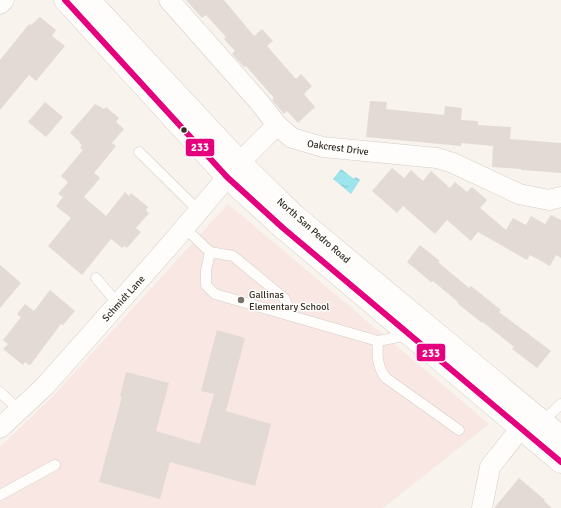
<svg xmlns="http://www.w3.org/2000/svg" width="561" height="508" font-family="Signika,sans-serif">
<defs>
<pattern id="water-ripples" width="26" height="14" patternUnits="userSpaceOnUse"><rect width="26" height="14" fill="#9ce5ec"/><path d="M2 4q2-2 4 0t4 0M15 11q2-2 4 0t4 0" fill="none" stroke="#87c5ca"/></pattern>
</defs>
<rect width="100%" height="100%" fill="#f8f3ed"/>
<polygon fill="#f8e7e2" points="228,204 489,424 383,508 0,508 0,447 54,395"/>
<polygon fill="url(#water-ripples)" points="341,169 354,179 356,177 360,180 351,194 333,179"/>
<g fill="#e3dad5">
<polygon points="186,0 224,0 254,36 262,29 273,41 267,46 296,79 301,74 312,86 304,94 315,107 298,123 287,111 284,114 272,100 274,98 246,66 244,67 232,54 235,51 224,39 226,37 206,15 202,18"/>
<polygon points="40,17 56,30 52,36 65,46 36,81 29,75 0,110 0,60 29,24 31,25"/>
<polygon points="370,101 387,102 386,109 444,115 445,106 462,108 461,120 478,121 478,125 511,127 510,139 561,143 561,173 521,170 521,169 492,167 493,146 461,143 461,146 366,137"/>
<polygon points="45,102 63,117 46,137 28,122"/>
<polygon points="95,104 104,109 106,107 119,118 116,122 124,129 112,143 116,146 94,173 100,178 84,197 106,216 125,192 129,196 131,193 148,207 146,210 149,213 136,228 141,232 127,248 124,246 122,248 111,239 82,275 48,246 71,218 56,206 63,197 58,194 68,182 61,176 83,150 80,148 82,145 79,143 80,142 70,133"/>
<polygon points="392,168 404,178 411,170 423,181 431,171 450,188 455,182 467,192 472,187 487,200 480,208 506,230 513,218 526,225 531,216 545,224 551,215 561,220 561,258 556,255 550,266 530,255 527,260 478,232 471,241 447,220 435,234 403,206 397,213 372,191"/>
<polygon points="420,245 440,261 438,262 469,288 471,286 501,310 499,312 551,351 537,368 512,349 514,347 483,322 482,323 457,303 458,302 433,281 431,282 407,262"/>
<polygon points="0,265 21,283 0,308"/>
<polygon points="50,290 75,311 63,325 61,324 31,364 29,365 25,362 23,365 3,349 8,344 3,340 21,317 17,314 25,304 34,311"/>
<polygon points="217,330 245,338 226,411 271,424 255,486 170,462 160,499 99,482 122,397 120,396 126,372 169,383 156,431 200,444 214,394 201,391"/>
<polygon points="519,478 545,500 544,501 552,508 494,508"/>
</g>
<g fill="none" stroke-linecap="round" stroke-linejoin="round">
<defs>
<g id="lane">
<polyline points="139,152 199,211"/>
<polyline points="185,228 210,252 206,271 206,285 215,294 378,341 408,335"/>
<polyline points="210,252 233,256 284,298 292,315"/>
<polyline points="96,278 118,304"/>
<path d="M378,341C377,355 377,367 386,378L459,430"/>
<polyline points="0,392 19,410"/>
<polyline points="542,422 561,404"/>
<polyline points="0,495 55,465"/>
</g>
<g id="street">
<polyline points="169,0 260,103 277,125 292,138 323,147 437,158 453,163 519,194 549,200 561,197"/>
<polyline points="0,4 4,0"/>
<polyline points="0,428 45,386 169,246 240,162 277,125"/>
<polyline points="482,508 490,467 531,415"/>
</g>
<g id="secondary">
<polyline points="65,0 227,177 283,228 561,462"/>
<polyline points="89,0 240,162 294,215 561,437"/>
</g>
</defs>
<use href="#lane" stroke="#d4cdc5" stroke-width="11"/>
<use href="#street" stroke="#d4cdc5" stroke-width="21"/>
<use href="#secondary" stroke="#d4cdc5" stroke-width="23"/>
<use href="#lane" stroke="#fefdfc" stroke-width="10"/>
<use href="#street" stroke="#fefdfc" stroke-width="20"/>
<use href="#secondary" stroke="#fefdfc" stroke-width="22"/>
<defs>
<polyline id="bus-1" points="65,0 227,177 283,228 561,462"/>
</defs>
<use href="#bus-1" stroke="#fff" stroke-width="9"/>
<use href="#bus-1" stroke="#e5007d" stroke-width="6"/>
</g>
<circle fill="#372e23" stroke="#fff" stroke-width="1.5" cx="184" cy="130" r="3.5"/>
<circle fill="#7b736a" stroke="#fff" stroke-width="1.5" cx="241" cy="300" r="4"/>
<g text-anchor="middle" stroke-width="3" stroke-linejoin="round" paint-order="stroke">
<g font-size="10" fill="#372e23" stroke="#fff">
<text transform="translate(338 147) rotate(8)" y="4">Oakcrest Drive</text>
<text transform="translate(314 230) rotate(41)" y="4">North San Pedro Road</text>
<text transform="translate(123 298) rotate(-48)" y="4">Schmidt Lane</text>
</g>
<g font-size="10" fill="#372e23" stroke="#fff" text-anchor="start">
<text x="249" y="298">Gallinas<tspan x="249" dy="12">Elementary School</tspan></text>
</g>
</g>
<g stroke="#fff" stroke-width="1.5">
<rect x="185" y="138" width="30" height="19" rx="4" fill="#e5007d"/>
<rect x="416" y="343" width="30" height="19" rx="4" fill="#e5007d"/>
</g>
<g font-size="11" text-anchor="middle" font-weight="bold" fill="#fff">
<text x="200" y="151">233</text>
<text x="431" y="357">233</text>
</g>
</svg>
